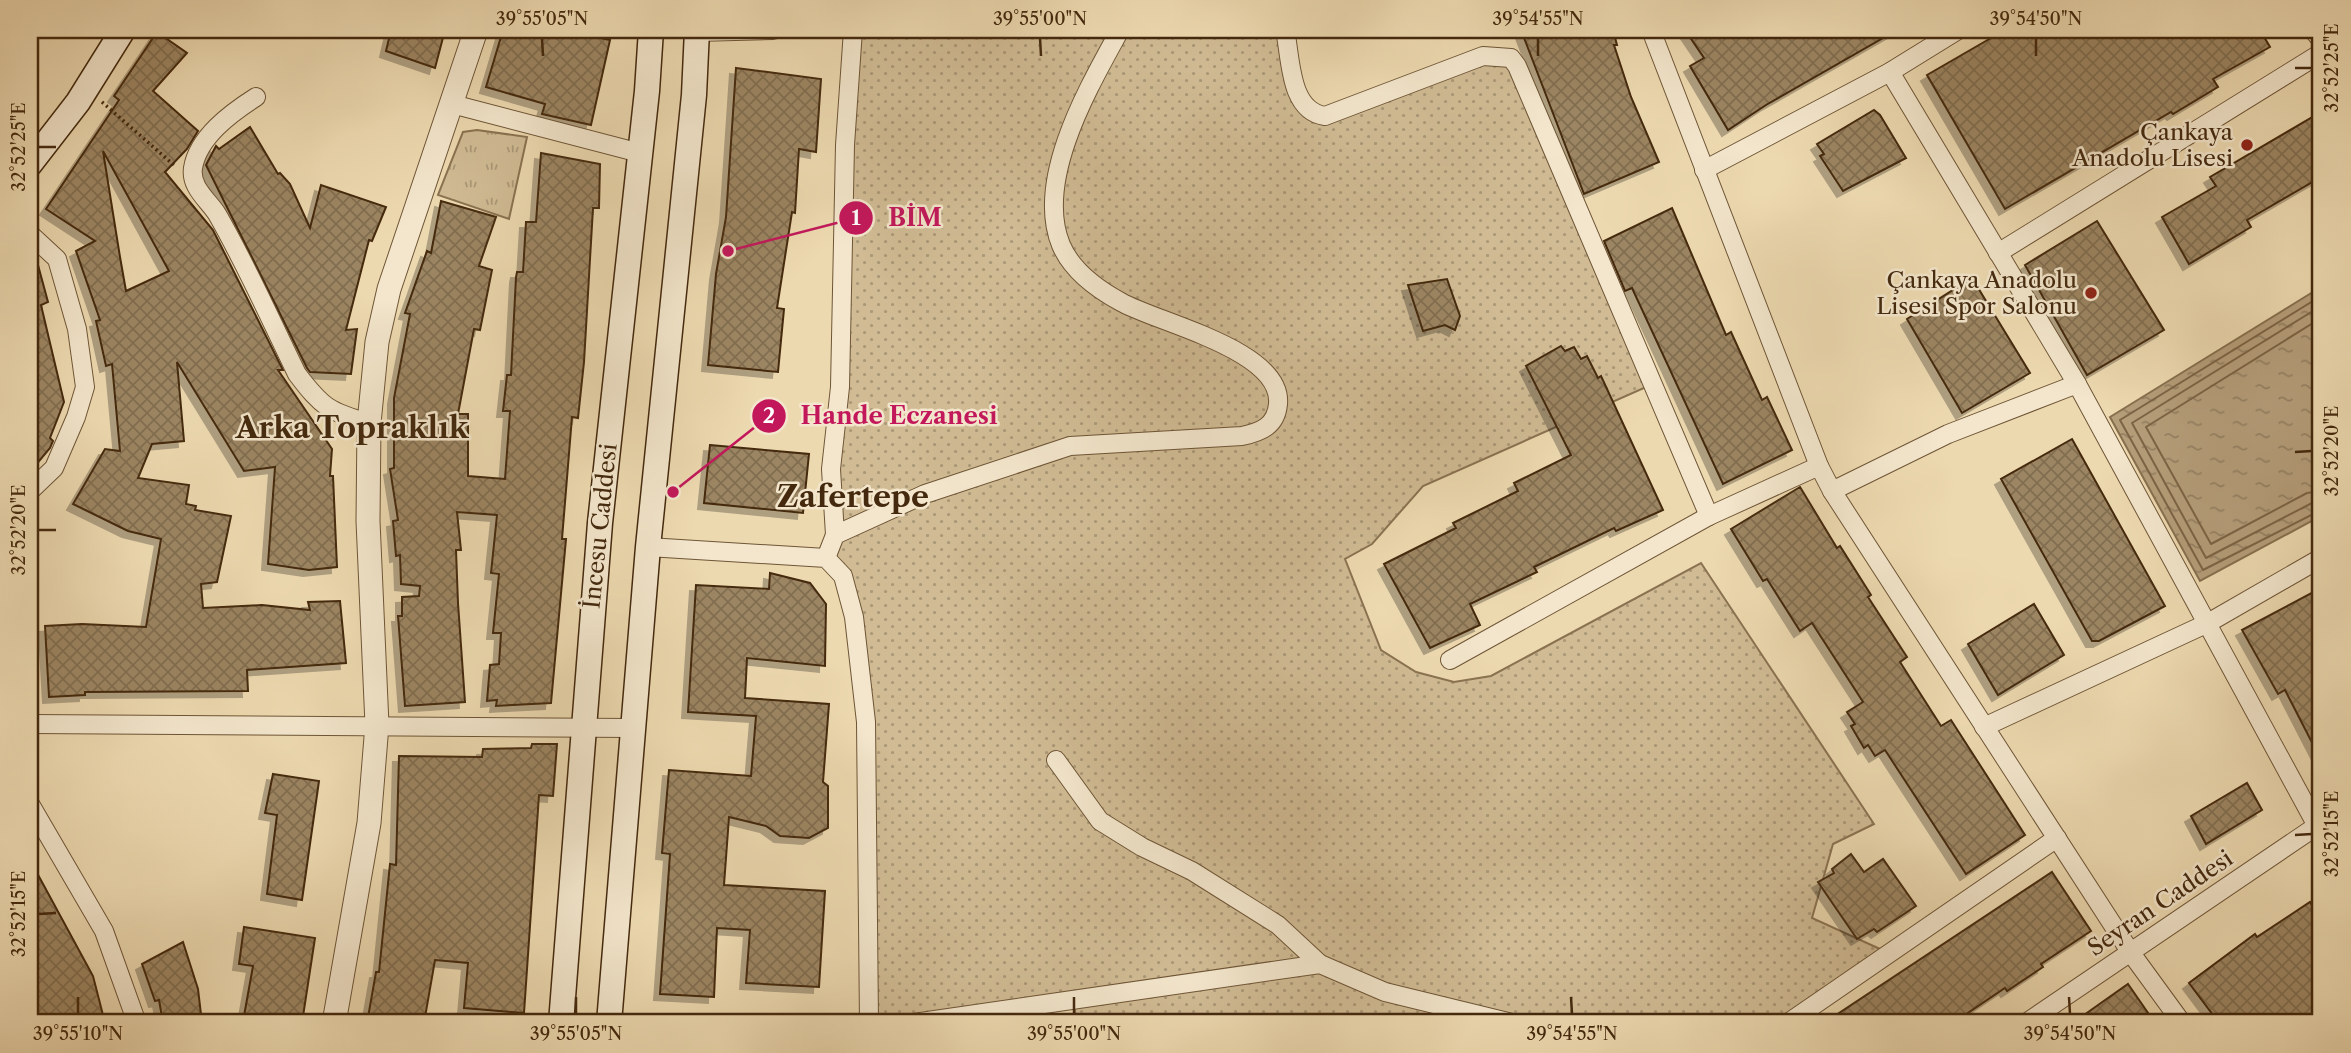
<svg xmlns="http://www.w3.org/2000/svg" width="2351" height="1053" font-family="'Libre Caslon Text',serif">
<defs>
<pattern id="grass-dots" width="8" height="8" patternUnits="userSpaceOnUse" patternTransform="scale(1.75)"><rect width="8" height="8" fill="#d0bb94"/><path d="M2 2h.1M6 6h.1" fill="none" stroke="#aa9877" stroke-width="1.8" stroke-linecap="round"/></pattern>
<pattern id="park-tufts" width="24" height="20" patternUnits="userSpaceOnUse" patternTransform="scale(1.75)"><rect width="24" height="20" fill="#d0bb94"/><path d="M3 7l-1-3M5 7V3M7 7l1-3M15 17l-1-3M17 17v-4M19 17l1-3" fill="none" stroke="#aa9877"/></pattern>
<pattern id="water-ripples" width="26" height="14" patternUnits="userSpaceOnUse" patternTransform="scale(1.75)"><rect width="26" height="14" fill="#b49d79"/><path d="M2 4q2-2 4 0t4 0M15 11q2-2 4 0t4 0" fill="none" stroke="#948062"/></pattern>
<pattern id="building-cross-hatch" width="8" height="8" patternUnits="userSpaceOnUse" patternTransform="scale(1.75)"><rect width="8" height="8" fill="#9c8562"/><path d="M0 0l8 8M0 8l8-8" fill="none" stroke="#816d4f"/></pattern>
<filter id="shadow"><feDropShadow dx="-6" dy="6" stdDeviation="0" flood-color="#0004"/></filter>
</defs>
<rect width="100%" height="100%" fill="#edd9b0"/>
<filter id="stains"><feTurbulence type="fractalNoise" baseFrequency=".00286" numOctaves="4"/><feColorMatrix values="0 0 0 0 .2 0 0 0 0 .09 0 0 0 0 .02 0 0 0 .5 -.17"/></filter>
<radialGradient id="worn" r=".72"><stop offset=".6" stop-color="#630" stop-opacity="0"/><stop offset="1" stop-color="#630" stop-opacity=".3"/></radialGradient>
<polygon fill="url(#grass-dots)" stroke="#8a7251" stroke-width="2" points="853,30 1285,30 1299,100 1316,115 1483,56 1511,58 1653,384 1423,486 1372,544 1345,559 1381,650 1416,672 1454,682 1491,676 1701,563 1874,824 1833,844 1812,918 1891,954 1791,1023 1077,1023 1073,1000 914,1023 869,1023 854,617 826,558"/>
<polygon fill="url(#park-tufts)" stroke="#8a7251" stroke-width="2" points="477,130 527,137 509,219 438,195 463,132"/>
<polygon fill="url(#water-ripples)" stroke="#876f4e" stroke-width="2" points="2321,287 2321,516 2200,581 2110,417"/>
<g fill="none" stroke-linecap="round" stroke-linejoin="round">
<g stroke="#7c6344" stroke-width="2">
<polyline points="2321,296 2120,420 2203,570 2321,510"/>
<polyline points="2321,306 2132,423 2206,558 2312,503 2321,501"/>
<polyline points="2321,318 2146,427 2211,544 2307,493 2321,491"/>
</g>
</g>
<g fill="url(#building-cross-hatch)" stroke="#44290e" stroke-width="2" fill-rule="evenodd" filter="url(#shadow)">
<polygon points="391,30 445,30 435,68 386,51"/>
<polygon points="503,30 563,30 610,40 591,125 542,114 545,104 486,87"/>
<polygon points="1521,30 1613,30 1617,45 1614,45 1631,97 1659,162 1584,194"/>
<polygon points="1685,30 1897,30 1766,105 1728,130 1690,66 1704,58"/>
<polygon points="2005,30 2260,30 2270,47 2213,79 2218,87 2173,114 2171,112 2005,209 1927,75"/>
<path d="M157,32L187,53L153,91L198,131L187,149L165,172L213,230L283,370H278L332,449L330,476H333L337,567L309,570L268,564L275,467L244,471L177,362L184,441L152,444L138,478L189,485L186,504L196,506L195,510L231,516L217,582L201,584L203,608L262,605L310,610L308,602L340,601L346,663L247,670L248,691L85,692V695L49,697L45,626L82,624L146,627L161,539L128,531L73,504L105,449L120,451L112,364L106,366L96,321L100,320L76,251L95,241L46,209L119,100L114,96ZM103,151L169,271L126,291L120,257Z"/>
<polygon points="736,68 821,79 816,152 799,149 795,213 792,212 777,308 784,309 778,372 708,365 716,274 726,217"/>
<polygon points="1874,110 1880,115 1906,158 1843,191 1820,156 1824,154 1817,144"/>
<polygon points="2321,112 2321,177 2247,220 2251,227 2189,264 2162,217 2216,186 2210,177"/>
<polygon points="250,127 278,174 280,173 290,184 310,228 321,185 386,207 372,241 369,240 346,330 357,329 351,374 310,372 307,368 206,165 216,146 219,149"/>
<polygon points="541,153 600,164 599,208 593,208 584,362 578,418 572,417 562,539 566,539 551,703 496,706 497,700 487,701 490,665 499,664 501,633 493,633 499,574 491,573 497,515 457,512 461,550 456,550 458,603 465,702 405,706 398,616 402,616 402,597 419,596 420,586 401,584 400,555 396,556 393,521 398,520 390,469 394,468 394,398 410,314 405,313 427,251 431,253 441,201 496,217 479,266 492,270 480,330 474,329 458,414 468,414 468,476 505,479 510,411 503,411 507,375 511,375 516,277 517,272 523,272 526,222 536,222"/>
<polygon points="1672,208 1726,335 1731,332 1762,400 1767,397 1792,450 1723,484 1632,288 1625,291 1604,241"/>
<polygon points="2097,221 2164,330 2087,375 2025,265"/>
<polygon points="35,254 48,302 41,305 64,402 50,438 53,441 50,448 30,472 30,255"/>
<polygon points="1972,278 2030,373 1962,413 1907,319"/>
<polygon points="1447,279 1460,316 1455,330 1445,325 1423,331 1408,285"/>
<polygon points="1561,346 1565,351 1574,347 1581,359 1587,356 1598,378 1601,376 1663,510 1616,531 1614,528 1534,567 1537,572 1470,604 1480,625 1430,648 1384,564 1456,528 1453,523 1518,491 1514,483 1571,455 1526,366"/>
<polygon points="2072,439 2165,606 2099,641 2092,641 2001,479"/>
<polygon points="710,445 809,454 803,513 704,503"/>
<polygon points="1800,487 1837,548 1840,546 1871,595 1868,597 1907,657 1900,662 1941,726 1951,720 2025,835 1966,874 1885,750 1875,756 1868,745 1864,748 1851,726 1855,724 1847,712 1863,702 1812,623 1800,631 1767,579 1763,581 1731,529"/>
<polygon points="770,573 810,583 826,604 825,666 747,658 745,698 829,704 823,782 828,786 828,828 809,838 780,836 766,826 729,817 724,885 825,891 819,987 746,983 750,930 717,928 714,997 660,994 670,854 662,853 669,770 751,776 756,716 688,712 696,585 769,589"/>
<polygon points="2321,588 2321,760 2285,690 2278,694 2242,630"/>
<polygon points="2034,604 2064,655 1998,695 1968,644"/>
<polygon points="532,744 557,744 553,796 539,795 524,1013 464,1008 468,963 435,960 424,1023 367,1023 376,972 379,972 390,864 396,865 399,756 482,757 483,749 531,748"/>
<polygon points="273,774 319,781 302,900 267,894 277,815 265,813"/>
<polygon points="2247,783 2262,810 2206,844 2191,816"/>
<polygon points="1851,854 1864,872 1883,859 1916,906 1877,932 1874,929 1857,939 1818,882 1834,873 1832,869"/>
<polygon points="30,860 93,976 103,1015 75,1023 30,1023"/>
<polygon points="2052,872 2091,931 2041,964 2043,967 2007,991 2005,988 1953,1023 1824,1023"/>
<polygon points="2310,902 2321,920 2321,1017 2312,1023 2219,1023 2189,983 2255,934 2257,937"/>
<polygon points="244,927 315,938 302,1023 244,1016 253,966 239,964"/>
<polygon points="183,942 198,989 202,1023 163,1023 159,1000 155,1001 142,964"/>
<polygon points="2128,984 2155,1023 2073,1023 2091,1010"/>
</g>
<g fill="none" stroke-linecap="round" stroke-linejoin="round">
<defs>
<g id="minor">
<path d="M1285,30C1291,58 1289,111 1325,116L1483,56L1511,58L1517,66L1709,516"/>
<polyline points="1651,30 1819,466 1832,491 2131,953 2182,1023"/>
<polyline points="2313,30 2321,40"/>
<polyline points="697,32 773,30"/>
<polyline points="1890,72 2077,384"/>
<path d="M256,97C231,113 198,137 193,168C190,187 208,200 217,214C247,266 271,321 297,374C322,407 329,412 369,423"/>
<polyline points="452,104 640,153"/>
<polyline points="1704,170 1890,72 1958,30"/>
<polyline points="30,234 57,259 77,329 85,387 76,417 54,468 30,491"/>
<polyline points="1998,253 2321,53"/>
<polyline points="1832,491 1948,434 2077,384 2317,826"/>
<polyline points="835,535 831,469 840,387 845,145 853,30"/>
<polyline points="648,547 826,558 843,576 854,617 866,722 869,1023"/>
<path d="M826,558L835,535L925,494L1070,446L1242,436C1261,432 1276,426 1278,404C1283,350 1158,323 1121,302C1097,289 1072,271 1061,245C1034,179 1090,85 1120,30"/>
<polyline points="1450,660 1709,516 1819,466"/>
<polyline points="30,724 632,728"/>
<polyline points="1984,727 2208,623 2321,558"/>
<polyline points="1056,760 1100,821 1142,847 1192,871 1278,925 1320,964"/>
<polyline points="30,804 104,931 137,1023"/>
<polyline points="914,1023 1320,964 1385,992 1512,1023"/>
<polyline points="1788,1023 2057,838"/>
<polyline points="2026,1023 2321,823"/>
</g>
<polyline id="tertiary" points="334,1023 369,823 377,725 368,521 369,423 377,342 389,289 476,30"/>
<g id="secondary">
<polyline points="30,164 78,102 123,30"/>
<polyline points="561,1023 600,523 647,91 651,30"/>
<polyline points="609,1023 648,547 694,95 697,30"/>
</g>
</defs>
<use href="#minor" stroke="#6e5536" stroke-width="20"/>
<use href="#tertiary" stroke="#6e5536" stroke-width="25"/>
<use href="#secondary" stroke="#44290e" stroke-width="27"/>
<polyline stroke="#44290e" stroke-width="3.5" stroke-dasharray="2 3.5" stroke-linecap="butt" points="102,102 175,166"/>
<use href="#minor" stroke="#f3e6cc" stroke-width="18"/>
<use href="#tertiary" stroke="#f3e6cc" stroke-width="23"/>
<use href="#secondary" stroke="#f3e6cc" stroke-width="24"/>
</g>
<path fill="none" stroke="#44290e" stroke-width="2.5" d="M542,38L543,56M1040,38L1041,56M1538,38V56M2036,38V56M2295,68H2312M38,147H56M2295,452L2312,451M38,530H56M2295,835L2312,834M38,914L56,913M78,997V1014M576,997V1014M1074,997V1014M1571,997L1572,1014M2069,997L2070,1014"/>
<g fill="#8f2418" stroke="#f3e6cc" stroke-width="2.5">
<circle cx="2247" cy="145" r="7"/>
<circle cx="2091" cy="293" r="7"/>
</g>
<g text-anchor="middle" stroke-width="5" stroke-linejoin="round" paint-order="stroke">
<g font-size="23" fill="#44290e" stroke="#f3e6cc" text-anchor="end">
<text x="2233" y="140">Çankaya<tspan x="2233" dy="26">Anadolu Lisesi</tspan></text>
<text x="2077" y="288">Çankaya Anadolu<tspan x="2077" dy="26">Lisesi Spor Salonu</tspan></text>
</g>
<g font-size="23" fill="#44290e" stroke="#f3e6cc">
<text transform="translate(600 526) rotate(-84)" y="8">İncesu Caddesi</text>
<text transform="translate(2160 903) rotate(-34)" y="8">Seyran Caddesi</text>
</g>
<g font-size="30" font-weight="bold" fill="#44290e" stroke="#f3e6cc">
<text x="352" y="438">Arka Topraklık</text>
<text x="853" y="507">Zafertepe</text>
</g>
</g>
<path fill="none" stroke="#c2185b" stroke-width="2.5" d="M728 251L856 218M673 492L769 416"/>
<g fill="#c2185b" stroke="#f3e6cc" stroke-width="2.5">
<circle cx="728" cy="251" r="7"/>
<circle cx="673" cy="492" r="7"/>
<circle cx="856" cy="218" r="18"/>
<circle cx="769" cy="416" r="18"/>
</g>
<g font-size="21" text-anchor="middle" font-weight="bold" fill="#fff">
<text x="856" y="225">1</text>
<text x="769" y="423">2</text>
</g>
<g font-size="24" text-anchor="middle" font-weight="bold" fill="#c2185b" stroke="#f3e6cc" stroke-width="5" stroke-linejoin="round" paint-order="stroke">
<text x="915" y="226">BİM</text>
<text x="899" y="424">Hande Eczanesi</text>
</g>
<rect width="2351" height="1053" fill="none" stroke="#edd9b0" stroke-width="77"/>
<rect x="38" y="38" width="2274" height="976" fill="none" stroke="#44290e" stroke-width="2.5"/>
<g font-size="18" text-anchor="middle" fill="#44290e">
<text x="542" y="25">39°55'05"N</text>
<text x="1040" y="25">39°55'00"N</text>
<text x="1538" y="25">39°54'55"N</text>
<text x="2036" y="25">39°54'50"N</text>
<text transform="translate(2332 68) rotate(-90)" y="6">32°52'25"E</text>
<text transform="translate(19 147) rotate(-90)" y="6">32°52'25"E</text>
<text transform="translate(2332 451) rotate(-90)" y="6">32°52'20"E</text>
<text transform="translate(19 530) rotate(-90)" y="6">32°52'20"E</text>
<text transform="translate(2332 834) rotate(-90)" y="6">32°52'15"E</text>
<text transform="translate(19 914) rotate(-90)" y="6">32°52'15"E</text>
<text x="78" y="1040">39°55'10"N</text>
<text x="576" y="1040">39°55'05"N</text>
<text x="1074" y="1040">39°55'00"N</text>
<text x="1572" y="1040">39°54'55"N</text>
<text x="2070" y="1040">39°54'50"N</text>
</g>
<rect width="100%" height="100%" filter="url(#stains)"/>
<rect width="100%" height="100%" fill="url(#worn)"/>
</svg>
